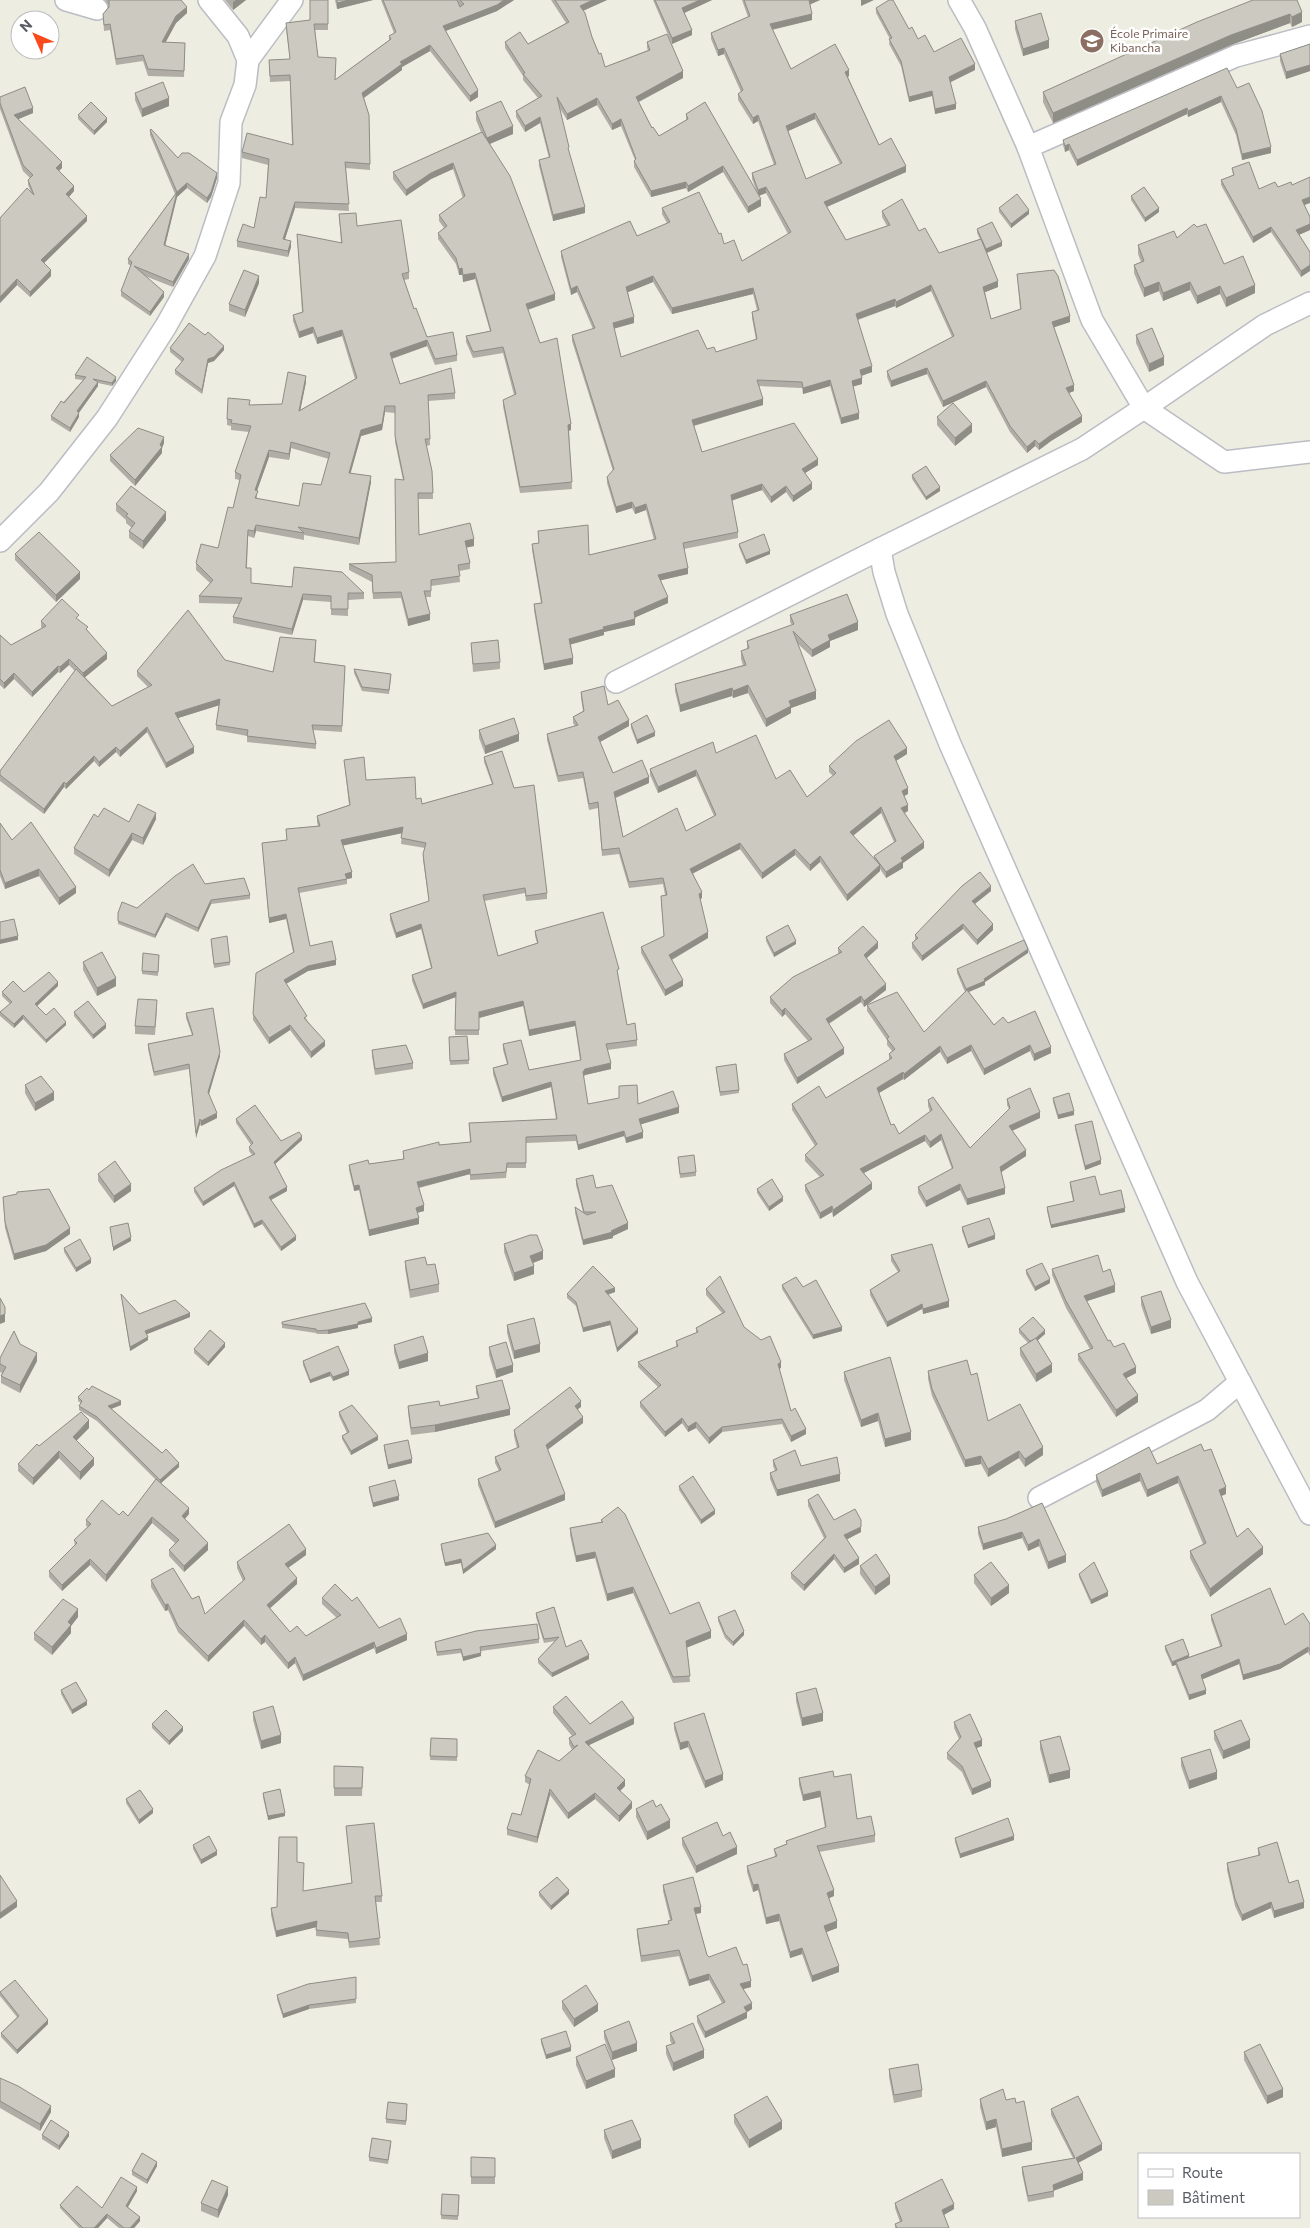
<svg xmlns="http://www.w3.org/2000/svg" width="1310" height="2228" font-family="Commissioner,sans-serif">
<rect width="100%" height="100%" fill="#eeede1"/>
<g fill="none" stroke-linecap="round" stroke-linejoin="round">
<defs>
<g id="minor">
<polyline points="66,0 97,9"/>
<polyline points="959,0 975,28 1028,147 1092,320 1144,408 1082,449 880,549 884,572 897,614 950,744 1187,1282 1310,1514"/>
<polyline points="248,60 292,0"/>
<polyline points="1028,147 1236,56 1310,36"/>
<polyline points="1310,303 1265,325 1144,408 1224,462 1310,452"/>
<polyline points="0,541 49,492 107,418 166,326 205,256 229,183 231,122 245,85 248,60 238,36 209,0"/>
<polyline points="616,682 880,549"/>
<polyline points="1039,1498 1207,1410 1240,1382"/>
</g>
</defs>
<use href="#minor" stroke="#bbbdc4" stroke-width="24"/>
<use href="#minor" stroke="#fff" stroke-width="21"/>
</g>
<g fill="#afada5" fill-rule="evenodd">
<polygon points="105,0 181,0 187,13 176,23 165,43 185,43 184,77 148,76 143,61 116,65 110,30 104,31 103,14 109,6"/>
<polygon points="225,0 246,0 233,10"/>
<polygon points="328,0 328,30 315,30 318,57 336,64 335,80 389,40 389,36 394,33 381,0 514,0 497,11 445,31 478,97 470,102 430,51 402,67 402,70 364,98 369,115 370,170 346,168 349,211 295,208 285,239 291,247 288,257 237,247 237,241 254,228 266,198 268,165 242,158 242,152 292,145 290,81 270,82 269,66 290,59 286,29 286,23 310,20"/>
<polygon points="335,0 373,0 337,9"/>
<path d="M551,0H607L583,11L592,37L605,67L648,50L647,48V42L683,78L639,102L652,128L659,136L686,120V114L757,192L752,179V173L774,165L758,121L753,124L738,100V94L741,92L724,54L718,56L711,39V33L748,17L742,0H820L810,4L812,20L772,30L791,69L849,76L848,77L879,145L906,172L827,207L846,240L887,226L882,217V211L919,231L939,253L980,239L977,233V229L1002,246L987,253L998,287L985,292L991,319L1020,309L1017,274L1070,322L1054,327L1074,391L1069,393L1082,422L1051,441L1039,450L1035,446L1027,453L1010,432L986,387L943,407L927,374L891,387L887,377V371L952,337L931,291L896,308L895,306L858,320L872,372L862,376V384L853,386L859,419L841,424L830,386L803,394L802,388L759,386L763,405L694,426L702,452L818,465L805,473L812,489L793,502L786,492L771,503L762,490L732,500L738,532V538L684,549L688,574L661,580L668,603L635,617V625L604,632V635L571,644L573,664L544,670L534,610V604L541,603L532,550V544L539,543L538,531L589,555L654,540L646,510L635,514L632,508L616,513L607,483V477L613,471L572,341V335L593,329L577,292L571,295L561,257V251L637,236L667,223L662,214V208L719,234L724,244L742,261L788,234L766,193L759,196L761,206L748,213L723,172L688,192L686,188L651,197L634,167V161L635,160L621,126L612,130L597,105L567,120L559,107L569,153L585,213L553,221L539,166V160L549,158L540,123L525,132L516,117V111L538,98L523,80V76L505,48V42L528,44L566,23ZM815,119L840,164L806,179L788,131ZM653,282L672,314L753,294L757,310L752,312V318L756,340L716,352L707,349L621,357L614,328L634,323L628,292Z"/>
<polygon points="653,0 712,0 684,13 692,35 672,44"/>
<polygon points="1297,0 1302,22 1292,27 1290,23 1231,45 1053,123 1043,102 1043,92"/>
<polygon points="876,8 909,29 918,39 934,52 975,70 950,82 956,109 935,114 932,96 909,102 901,66 889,44 890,39 876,13"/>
<polygon points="1015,21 1049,48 1023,56 1015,29"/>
<polygon points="1310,44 1310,71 1286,79 1280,61 1280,54"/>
<polygon points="1237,88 1271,153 1242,160 1236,135 1221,102 1188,117 1187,114 1077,166 1069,150 1065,152 1063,145 1063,140"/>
<polygon points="135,93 169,106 142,117 135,100"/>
<polygon points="0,97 33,113 18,119 62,168 58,171 74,191 69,197 87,221 44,263 51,276 30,297 17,285 0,303 0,218 31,192 28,185 28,180 30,178 23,171 0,109"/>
<polygon points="476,112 513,134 490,144 555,300 528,310 571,430 569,431 572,489 520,493 503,406 503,400 514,395 503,353 473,358 466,342 466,336 490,331 475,279 463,282 462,275 459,275 456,264 438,239 438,233 444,228 439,221 439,215 463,198 453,169 431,179 406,196 393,179 393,172 481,132 476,120"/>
<polygon points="78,115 107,122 94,135 78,119"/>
<polygon points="150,130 178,158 217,178 211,197 207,203 187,188 177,197 165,246 189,259 173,287 145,276 164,297 150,316 121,296 121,291 131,266 128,264 128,259 175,194 150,135"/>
<polygon points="1232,168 1259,189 1278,187 1304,205 1310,217 1310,230 1299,235 1310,252 1301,277 1271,232 1253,243 1221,185 1221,180 1233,175"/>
<polygon points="1131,196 1159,212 1145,222 1131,200"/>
<polygon points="999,208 1029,214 1011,228 999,212"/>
<path d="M339,214L357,226L409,272V279L404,280L414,309L427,337L457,355V361L435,365L427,346L392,359L400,384L455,393V399L428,401L430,445L426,446L432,471L433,499H418L419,535L474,546L466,547L470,563V569L459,571L460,582L431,586V597H426L430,620L408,626L401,598L373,599L372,582L349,570V564L396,562L403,480L395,442V413L385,412L382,430L361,436L350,473L371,482L359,545L304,535V540L256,531L254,538L248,536L247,568L251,583L364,593V599L348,600V616L331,615V602L303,600L292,635L233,623V617L239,604L199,603V596L210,583L196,570V563L218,548L233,508L240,480L235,479V472L249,432L231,430V426L227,425V419L250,405L282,404L306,382L300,410L355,379L342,336L317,344L313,333L299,338L293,321V315L302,312L297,234L341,243ZM291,448L329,459L321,485L299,506L257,499V491L269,457L289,460Z"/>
<polygon points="1138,245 1224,264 1255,293 1226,307 1220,294 1197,304 1190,290 1163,301 1159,291 1144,297 1134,273 1134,265 1141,262 1138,254"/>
<polygon points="259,283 245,317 229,311 229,304"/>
<polygon points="1136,335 1164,365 1149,372 1136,343"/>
<polygon points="170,348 224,350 214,361 208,363 202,394 175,374 175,370 182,362 170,352"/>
<polygon points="75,375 116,381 112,386 98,383 98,386 79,413 79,417 70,432 51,420 51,416 83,380 75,379"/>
<polygon points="937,417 972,432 955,446 937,425"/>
<polygon points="164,443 162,447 162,453 135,486 110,461 110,455"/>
<polygon points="912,475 940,491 926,500 912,479"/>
<polygon points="116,504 166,520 143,549 129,538 129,531 132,528 126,523 126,520 116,511"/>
<polygon points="739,544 770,554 746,564 739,547"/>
<polygon points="15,554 80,579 56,602 15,560"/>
<polygon points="790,615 858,630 830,641 830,647 812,657 798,644 816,699 791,708 791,713 766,727 748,693 733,698 732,696 680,712 675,691 675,684 743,665 741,659 741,651 747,649 747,641 792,625 790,622"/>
<polygon points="79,620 88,631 107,659 85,677 112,706 148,687 137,676 137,671 225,660 273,672 316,645 315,662 345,666 342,732 313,730 316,744 316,749 247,742 247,736 216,730 216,725 219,705 178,718 194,753 166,768 147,732 120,757 116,752 99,767 94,761 66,789 64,787 44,814 0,781 0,771 75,671 69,665 60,673 58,672 32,697 14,679 4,689 0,685 0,635 11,645 42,628 41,627 41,621"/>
<polygon points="471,643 500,662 500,669 473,672"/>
<polygon points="354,669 391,678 389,694 362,691 354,673"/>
<path d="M581,692L608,705L629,726L600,742L613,773L649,783L616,798L623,837L686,831L714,816L696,776L658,793L650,775V769L716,753L776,779L807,797L833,776L829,772V766L907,754L896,761L908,794L904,796L908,811L905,813L924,848L903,863V868L886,878L880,869V871L847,901L820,862L810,871L795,855L762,879L740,849L693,873L702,898L700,899L708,938L672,960L683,986L665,996L641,953V947L664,936L661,902V896L665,895L663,884L629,888L619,854L602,856L598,808L589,810L583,778L558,782L547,740V734L575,726L573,723V717L583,711L581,698ZM881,813L894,842L874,856V859L853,836Z"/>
<polygon points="631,724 655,736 637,744 631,728"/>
<polygon points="479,730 519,741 485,754 479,738"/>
<polygon points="484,757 547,893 547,899 526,901 525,893 484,901 498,956 537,943 535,936 535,931 619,975 618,975 627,1025 637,1040 637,1046 607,1050 611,1069 585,1075 583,1076 588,1104 638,1104 679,1113 640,1124 643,1138 626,1143 624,1136 578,1150 576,1141 526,1143 526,1168 507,1168 506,1178 470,1180 470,1174 419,1188 424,1211 417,1213 419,1224 369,1236 359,1190 354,1191 349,1170 349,1165 369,1164 403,1159 403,1151 439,1145 470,1142 469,1123 556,1119 551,1087 502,1102 493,1074 493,1068 507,1064 503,1050 503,1044 529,1070 580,1060 575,1026 529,1036 523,1006 479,1018 479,1035 455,1035 456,997 423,1009 412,981 412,975 431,968 421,929 396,938 390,920 390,914 429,901 423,860 423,854 425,848 401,844 402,833 342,845 352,878 347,879 347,884 299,893 310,946 336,965 308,971 286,984 307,1020 325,1046 311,1058 290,1030 269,1044 253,1020 253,1014 293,952 286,919 269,923 262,843 287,840 286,829 318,826 317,822 317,816 349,805 344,760 366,780 416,799 422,804 492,784 484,762"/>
<polygon points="98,817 129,822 156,819 143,845 132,840 109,877 74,854 74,848"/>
<polygon points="0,823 12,840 76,893 59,905 39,876 5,889 0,876"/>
<polygon points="205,884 250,895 250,899 211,904 198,932 166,917 155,938 118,924 118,913 137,908"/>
<polygon points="991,891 975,904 993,930 977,945 963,929 922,961 912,948 912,943 915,940 915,935"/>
<polygon points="766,937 796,944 774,957 766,941"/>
<polygon points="211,939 230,962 230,965 214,968"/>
<polygon points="838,948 878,948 867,958 886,990 864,1007 861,1002 829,1024 844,1054 797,1084 784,1060 784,1054 808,1041 785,1014 782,1017 770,1003 770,997 838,954"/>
<polygon points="1028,953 985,982 985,985 969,992 994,1025 1008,1023 1051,1053 1034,1061 1030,1051 984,1075 971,1051 947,1064 940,1052 904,1080 903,1079 879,1093 891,1125 899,1134 930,1112 928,1106 928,1100 970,1148 1009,1109 1007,1105 1007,1099 1040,1118 1012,1131 1026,1156 1001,1172 1005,1194 967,1205 960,1190 926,1207 918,1193 918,1187 952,1169 941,1140 930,1148 925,1141 864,1173 872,1189 833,1217 832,1212 820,1219 805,1191 805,1185 820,1177 805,1161 805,1155 815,1146 792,1110 792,1104 826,1098 889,1060 889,1054 892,1051 887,1045 887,1040 867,1011 867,1005 924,1032 965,992 957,973 957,969"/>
<polygon points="159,955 158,976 142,974 142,971"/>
<polygon points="83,962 116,986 97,996 83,970"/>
<polygon points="58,986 37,1006 46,1015 66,1025 46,1043 23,1019 14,1028 0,1016 0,1012 10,1004 2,996 2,992 24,992"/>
<polygon points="157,1008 155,1035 135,1034 135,1026"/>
<polygon points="74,1012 106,1028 93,1039 74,1016"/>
<polygon points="186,1013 220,1056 209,1094 217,1118 201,1126 200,1124 196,1138 189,1069 154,1076 148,1049 148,1044 192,1035 186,1018"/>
<polygon points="467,1036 469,1064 450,1065 449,1037"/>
<polygon points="372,1050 413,1063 413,1069 375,1075 372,1056"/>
<polygon points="716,1067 739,1090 739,1093 720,1096"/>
<polygon points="25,1085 54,1100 35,1111 25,1093"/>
<polygon points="1053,1098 1074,1115 1058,1119 1053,1102"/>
<polygon points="236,1119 281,1141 302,1140 275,1164 287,1191 271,1200 296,1240 281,1251 262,1224 254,1228 234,1186 203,1206 194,1192 194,1188 252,1155 249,1151 249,1147 251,1145 236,1123"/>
<polygon points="1075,1125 1101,1164 1085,1170 1075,1129"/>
<polygon points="678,1157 696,1172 696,1176 680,1178"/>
<polygon points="98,1174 131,1191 114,1203 98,1181"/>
<polygon points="576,1179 596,1188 628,1229 613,1236 613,1238 583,1245 575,1213 575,1207 583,1212 576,1185"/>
<polygon points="1070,1182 1100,1195 1125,1212 1051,1228 1047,1211 1047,1207 1073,1201 1070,1186"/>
<polygon points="757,1189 783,1201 769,1211 757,1193"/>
<polygon points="3,1197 70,1234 46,1251 14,1260 5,1228"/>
<polygon points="962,1227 995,1239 968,1248 962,1231"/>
<polygon points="504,1244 543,1259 533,1263 534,1274 514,1281 504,1252"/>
<polygon points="64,1248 91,1263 76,1272 64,1252"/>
<polygon points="891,1255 949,1307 923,1314 922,1309 887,1327 870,1295 870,1290 898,1272 891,1261"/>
<polygon points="405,1261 427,1265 439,1284 439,1292 410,1298 405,1268"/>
<polygon points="1052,1269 1103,1272 1115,1292 1087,1301 1108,1341 1136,1373 1126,1378 1138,1402 1116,1417 1078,1360 1078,1354 1090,1349 1066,1308 1052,1275"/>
<polygon points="1026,1270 1050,1283 1035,1291 1026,1274"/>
<polygon points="782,1285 803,1287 842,1331 813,1339 782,1289"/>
<polygon points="706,1289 744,1327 781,1368 779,1369 791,1411 806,1434 791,1442 782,1424 722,1432 709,1444 696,1428 688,1432 682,1423 665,1437 640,1407 640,1402 658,1387 638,1367 638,1362 676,1347 676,1341 696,1333 696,1328 722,1313 706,1295"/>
<polygon points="615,1292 608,1295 638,1333 617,1352 610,1325 583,1332 576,1306 567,1298 567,1294"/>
<polygon points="121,1294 139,1314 190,1317 146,1334 148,1340 130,1351"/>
<polygon points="1141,1297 1171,1328 1151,1334 1141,1305"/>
<polygon points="282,1322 372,1322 358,1325 358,1328 328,1334 317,1334 316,1333 282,1328"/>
<polygon points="507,1325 540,1352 514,1359 507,1333"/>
<polygon points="1019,1329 1045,1334 1038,1340 1052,1372 1036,1382 1020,1355 1020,1348 1028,1343 1019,1333"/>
<polygon points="20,1344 37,1361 20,1393 1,1383 1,1376 2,1373 0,1372 0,1358"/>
<polygon points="394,1345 428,1361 399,1369 394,1352"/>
<polygon points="225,1347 208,1366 194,1353 194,1349"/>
<polygon points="489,1347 513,1372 496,1378 489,1355"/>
<polygon points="303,1361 349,1375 333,1381 330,1376 310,1383 303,1365"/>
<polygon points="928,1371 971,1375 988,1421 1043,1455 1025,1467 1019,1458 988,1477 981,1464 965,1467 932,1396 928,1379"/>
<polygon points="844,1372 911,1440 885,1447 878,1421 861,1427 844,1380"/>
<polygon points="476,1386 510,1415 435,1432 411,1435 408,1412 408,1406 440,1406 478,1398 476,1393"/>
<polygon points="89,1390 121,1405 111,1409 179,1467 161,1483 189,1514 185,1519 208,1550 184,1572 169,1556 169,1550 175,1543 152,1523 106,1582 90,1565 62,1591 49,1577 49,1571 75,1546 74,1540 88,1527 86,1526 86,1520 119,1515 128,1516 156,1480 97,1421 79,1410 79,1406 81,1403 78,1401 78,1397"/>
<polygon points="581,1407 578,1409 583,1423 548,1449 565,1500 495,1528 478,1485 478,1479 499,1471 495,1463 495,1457 517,1448 514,1436 514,1430"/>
<polygon points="339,1412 378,1440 351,1455 342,1439 342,1436 347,1433 339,1416"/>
<polygon points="89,1428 76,1441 94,1465 80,1480 59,1458 33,1485 18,1471 18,1464 39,1446"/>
<polygon points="384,1445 412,1463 388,1469 384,1449"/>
<polygon points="773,1460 801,1466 840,1481 777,1496 770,1479 770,1473 775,1471 773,1466"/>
<polygon points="1157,1464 1226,1494 1221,1496 1237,1537 1263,1554 1210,1597 1190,1558 1190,1551 1203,1544 1178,1483 1147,1497 1140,1481 1102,1497 1096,1482 1096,1475"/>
<polygon points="679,1486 715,1514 701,1524 679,1490"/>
<polygon points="369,1487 399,1500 373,1507 369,1491"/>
<polygon points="808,1500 834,1520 861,1532 847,1539 859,1564 844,1573 834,1559 804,1591 791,1578 791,1573 824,1538 808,1506"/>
<polygon points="1042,1503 1066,1562 1048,1569 1039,1546 1028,1551 1022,1538 983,1550 978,1534 978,1527 1006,1519"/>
<polygon points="601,1520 670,1614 711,1638 687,1647 690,1682 673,1683 633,1593 607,1601 595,1558 576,1562 570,1535 570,1528 601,1522"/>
<polygon points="441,1544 496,1549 463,1574 461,1563 445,1566 441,1548"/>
<polygon points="306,1555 288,1568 297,1584 270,1608 290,1632 306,1636 337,1618 322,1604 322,1598 379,1628 407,1640 376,1654 374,1648 303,1681 295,1663 288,1669 265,1642 261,1645 244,1626 208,1662 178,1632 168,1610 165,1611 151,1587 151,1580 192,1599 205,1614 243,1581 237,1568 237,1562"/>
<polygon points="860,1566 890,1584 875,1595 860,1574"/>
<polygon points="1079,1574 1108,1596 1091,1604 1079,1577"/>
<polygon points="974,1575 1009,1593 991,1606 974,1583"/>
<polygon points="554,1607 566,1647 589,1659 552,1677 538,1663 538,1659 555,1641 544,1643 536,1617 536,1613"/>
<polygon points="1211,1615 1285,1625 1310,1624 1310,1656 1308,1652 1280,1669 1243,1680 1239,1664 1202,1679 1206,1694 1189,1700 1176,1667 1176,1665 1172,1666 1165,1650 1165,1646 1189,1657 1220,1646 1211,1620"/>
<polygon points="78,1617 71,1626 71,1633 52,1655 34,1640 34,1633"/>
<polygon points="718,1617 744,1635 733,1646 725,1638 718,1621"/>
<polygon points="539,1639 539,1643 481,1651 481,1656 463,1661 461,1653 437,1656 435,1646 435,1642"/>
<polygon points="61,1690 87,1705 72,1714 61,1694"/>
<polygon points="796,1693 823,1721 802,1726 796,1701"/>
<polygon points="553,1707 590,1724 634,1724 589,1745 625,1786 620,1791 632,1808 619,1822 595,1799 568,1819 550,1795 537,1843 507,1835 507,1829 521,1815 530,1785 525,1782 525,1776 559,1761 572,1750 569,1744 569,1738 572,1736 553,1713"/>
<polygon points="253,1712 281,1743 261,1749 253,1720"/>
<polygon points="954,1722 982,1746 976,1748 991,1787 972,1795 962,1772 947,1759 947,1753 959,1739 954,1728"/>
<polygon points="674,1723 723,1780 705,1788 688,1747 680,1750 674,1729"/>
<polygon points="152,1724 183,1731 169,1745 152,1728"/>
<polygon points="1214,1731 1250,1748 1223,1759 1214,1739"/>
<polygon points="431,1738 457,1739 457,1761 430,1760"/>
<polygon points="1040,1741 1070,1778 1049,1783 1040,1749"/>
<polygon points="1181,1758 1217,1779 1189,1789 1181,1766"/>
<polygon points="334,1766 363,1767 362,1796 334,1796"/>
<polygon points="834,1777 857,1819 875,1835 875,1842 819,1852 834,1896 829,1898 837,1928 826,1932 839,1972 812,1982 802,1954 790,1958 779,1921 766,1924 758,1890 753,1892 747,1872 747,1866 775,1857 774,1849 786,1844 786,1841 825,1828 820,1797 803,1801 799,1785 799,1778"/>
<polygon points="263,1793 285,1816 268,1820 263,1797"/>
<polygon points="126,1799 153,1813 139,1824 126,1803"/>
<polygon points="636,1809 670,1828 647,1840 636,1817"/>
<polygon points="346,1826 382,1896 382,1902 376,1902 380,1945 349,1948 348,1939 316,1936 316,1927 276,1937 271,1915 271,1908 277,1907 297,1862 303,1891 352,1883"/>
<polygon points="723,1836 737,1854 696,1873 682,1845 682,1838"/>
<polygon points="955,1838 1014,1840 960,1858 955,1842"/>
<polygon points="193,1845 217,1855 201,1864 193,1849"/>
<polygon points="1258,1848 1289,1883 1304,1908 1274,1918 1271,1908 1242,1921 1235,1906 1227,1870 1227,1863 1258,1856"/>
<polygon points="663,1885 701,1913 696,1914 707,1955 751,1987 743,1989 752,2009 747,2012 747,2018 705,2038 697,2022 697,2016 722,2003 709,1980 689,1986 679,1956 641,1962 637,1935 637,1929 668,1924 668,1921 670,1920 663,1891"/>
<polygon points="539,1892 569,1894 551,1910 539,1896"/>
<polygon points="0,1992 48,2024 17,2054 1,2037 1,2033 17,2017 0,1996"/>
<polygon points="277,1995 356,1999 356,2003 309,2009 283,2018 277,1999"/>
<polygon points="562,2001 598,2011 574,2027 562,2009"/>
<polygon points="604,2031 637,2051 612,2060 604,2038"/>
<polygon points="670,2033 704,2058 673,2071 666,2054 666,2046 672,2044 670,2041"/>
<polygon points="541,2039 571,2051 546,2059 541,2043"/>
<polygon points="1244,2052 1283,2097 1267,2104 1244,2060"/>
<polygon points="576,2057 615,2077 586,2089 576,2065"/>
<polygon points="889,2069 922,2090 922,2097 894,2103 889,2077"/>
<polygon points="0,2078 51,2112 40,2131 0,2108"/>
<polygon points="980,2099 1006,2100 1032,2150 1002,2157 996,2127 986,2130 980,2107"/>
<polygon points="407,2108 406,2125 386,2123 386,2119"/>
<polygon points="1051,2109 1102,2150 1078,2163 1083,2180 1054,2190 1054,2197 1028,2202 1022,2173 1022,2167 1073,2158 1051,2115"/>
<polygon points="734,2115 782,2129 749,2148 734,2123"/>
<polygon points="604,2130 641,2148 612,2159 604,2138"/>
<polygon points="42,2135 69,2136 59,2150 42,2139"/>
<polygon points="391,2145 388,2164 369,2161 369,2157"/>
<polygon points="471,2157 495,2158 495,2184 471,2184"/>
<polygon points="157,2166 147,2184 132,2175 132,2171"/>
<polygon points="137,2191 128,2207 140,2221 134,2228 119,2228 107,2218 98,2228 79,2228 60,2208 60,2205 102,2208"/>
<polygon points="442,2194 459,2195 458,2220 441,2219"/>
<polygon points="228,2195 218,2218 201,2211 201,2203"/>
<polygon points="895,2203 954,2209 944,2215 949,2228 895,2228 895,2224 900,2222 895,2208"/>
</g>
<g fill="#8e8d86">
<polygon points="236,0 246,0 233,10 233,2"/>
<polygon points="349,0 373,0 337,9 337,3"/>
<polygon points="504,0 514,0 497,11 443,32 443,26"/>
<polygon points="593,0 607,0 580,12 580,6"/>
<polygon points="700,0 712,0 682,14 682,8"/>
<polygon points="809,0 820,0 809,5"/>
<polygon points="861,0 874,0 861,6"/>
<polygon points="187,7 187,13 176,23 162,49 162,42 176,16"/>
<polygon points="1302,12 1302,22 1292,27 1292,17"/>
<polygon points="812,14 812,20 770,30 770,24"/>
<polygon points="1290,14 1290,23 1231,45 1053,123 1053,113 1231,35"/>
<polygon points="692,30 692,35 672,44 672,38"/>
<polygon points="1049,40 1049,48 1023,56 1023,49"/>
<polygon points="430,45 430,51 402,67 402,70 362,99 362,93 400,62"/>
<polygon points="724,48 724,54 718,56 718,50"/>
<polygon points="975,64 975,70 949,83 949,77"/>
<polygon points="1310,65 1310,71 1286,79 1286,72"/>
<polygon points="849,70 849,76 845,78 845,72"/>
<polygon points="683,71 683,78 636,103 636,97"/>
<polygon points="478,90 478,97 470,102 470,96"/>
<polygon points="932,91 932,96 909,102 909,97"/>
<polygon points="1221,96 1221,102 1188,117 1188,111"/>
<polygon points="169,98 169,106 142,117 142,109"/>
<polygon points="597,98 597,105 567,120 567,114"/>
<polygon points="956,104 956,109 935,114 935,109"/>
<polygon points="33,108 33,113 14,121 14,115"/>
<polygon points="1187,108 1187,114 1077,166 1077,160"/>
<polygon points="815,113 815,119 786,132 786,126"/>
<polygon points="758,115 758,121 753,124 753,118"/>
<polygon points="540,117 540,123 525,132 525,126"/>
<polygon points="107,118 107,122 94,135 94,131"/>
<polygon points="621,119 621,126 612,130 612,124"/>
<polygon points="513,126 513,134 487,145 487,138"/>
<polygon points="1069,144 1069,150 1065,152 1065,146"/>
<polygon points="1271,147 1271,153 1242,160 1242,154"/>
<polygon points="62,162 62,168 56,174 56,168"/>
<polygon points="453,163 453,169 431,179 406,196 406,190 431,173"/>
<polygon points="723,166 723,172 688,192 688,186"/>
<polygon points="906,166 906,172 824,208 824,202"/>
<polygon points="217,173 217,178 211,197 207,203 207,198"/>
<polygon points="686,182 686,188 651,197 651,191"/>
<polygon points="187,183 187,188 177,197 164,250 164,245 177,192"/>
<polygon points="74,186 74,191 66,200 66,194"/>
<polygon points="766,187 766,193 758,196 758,190"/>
<polygon points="1310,197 1310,203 1302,206 1302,200"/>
<polygon points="761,199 761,206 748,213 748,207"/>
<polygon points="295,202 295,208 283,245 283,239"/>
<polygon points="585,207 585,213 553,221 553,215"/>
<polygon points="1159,208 1159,212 1145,222 1145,218"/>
<polygon points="1029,210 1029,214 1011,228 1011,224"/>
<polygon points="87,216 87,221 41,266 41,260"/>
<polygon points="1310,224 1310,230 1296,236 1296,230"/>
<polygon points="1271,227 1271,232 1253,243 1253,237"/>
<polygon points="291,241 291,247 288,257 288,251"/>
<polygon points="1002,242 1002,246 986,253 986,249"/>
<polygon points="189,254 189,259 173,287 173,282"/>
<polygon points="1310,265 1310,271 1301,277 1301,271"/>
<polygon points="462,268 462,275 459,275 459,269"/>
<polygon points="51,270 51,276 30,297 30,292"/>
<polygon points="475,273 475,279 463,282 463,275"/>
<polygon points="259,276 259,283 245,317 245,310"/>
<polygon points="653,276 653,282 626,293 626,287"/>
<polygon points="17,279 17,285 0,303 0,297"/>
<polygon points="998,281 998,287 983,293 983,287"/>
<polygon points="1159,282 1159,291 1144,297 1144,288"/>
<polygon points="1190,282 1190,290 1163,301 1163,293"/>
<polygon points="931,285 931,291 896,308 896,302"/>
<polygon points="1255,285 1255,293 1226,307 1226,298"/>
<polygon points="577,286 577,292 571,295 571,289"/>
<polygon points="1220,286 1220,294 1197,304 1197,296"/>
<polygon points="753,288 753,294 672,314 672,308"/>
<polygon points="164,292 164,297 150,316 150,312"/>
<polygon points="555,294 555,300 526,310 526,304"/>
<polygon points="895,299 895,306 856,320 856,314"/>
<polygon points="1070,316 1070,322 1052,328 1052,322"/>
<polygon points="634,317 634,323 613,329 613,323"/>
<polygon points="313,327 313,333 299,338 299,332"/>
<polygon points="342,330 342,336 317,344 317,338"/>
<polygon points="427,340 427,346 390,359 390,353"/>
<polygon points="224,346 224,350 214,361 208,363 202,394 202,390 208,359"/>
<polygon points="1164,357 1164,365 1149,372 1149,364"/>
<polygon points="872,366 872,372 860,376 860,370"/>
<polygon points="927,368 927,374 891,387 891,381"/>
<polygon points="306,376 306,382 299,417 299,411"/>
<polygon points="116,377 116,381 112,386 112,383"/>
<polygon points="862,378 862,384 852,387 852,381"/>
<polygon points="830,380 830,386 803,394 803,388"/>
<polygon points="986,381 986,387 943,407 943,401"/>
<polygon points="98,382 98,386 77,415 77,411"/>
<polygon points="1074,385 1074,391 1066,394 1066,388"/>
<polygon points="763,399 763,405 692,426 692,420"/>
<polygon points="385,406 385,412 382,430 361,436 349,479 349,473 361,430"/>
<polygon points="79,413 79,417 70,432 70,428"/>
<polygon points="859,413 859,419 841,424 841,418"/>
<polygon points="1082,416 1082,422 1051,441 1039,450 1039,444 1051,435"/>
<polygon points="571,424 571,430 568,431 568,425"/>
<polygon points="972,424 972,432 955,446 955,438"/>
<polygon points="164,437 164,443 162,448 162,453 135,486 135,480"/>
<polygon points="1035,440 1035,446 1027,453 1027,447"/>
<polygon points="291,442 291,448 289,460 289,454"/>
<polygon points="269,450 269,457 255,496 255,490"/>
<polygon points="818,459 818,465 802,475 802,469"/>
<polygon points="371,476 371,482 359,545 359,538"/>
<polygon points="812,483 812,489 793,502 793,496"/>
<polygon points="762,484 762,490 731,501 731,495"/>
<polygon points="786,486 786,492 771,503 771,497"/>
<polygon points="940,487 940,491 926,500 926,497"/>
<polygon points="632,502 632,508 616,513 616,507"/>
<polygon points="646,504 646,510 635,514 635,508"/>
<polygon points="166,512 166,520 143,549 143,541"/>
<polygon points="256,525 256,531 254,538 254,531"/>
<polygon points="474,539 474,546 465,548 465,541"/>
<polygon points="770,551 770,554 746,564 746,560"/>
<polygon points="688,568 688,574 658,581 658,575"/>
<polygon points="80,572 80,579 56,602 56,595"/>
<polygon points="303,594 303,600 292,635 292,629"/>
<polygon points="668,597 668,603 634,618 634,612"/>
<polygon points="430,614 430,620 408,626 408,619"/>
<polygon points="635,619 635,625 604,632 604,635 569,645 569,639 603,627"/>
<polygon points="858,622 858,630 830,641 830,647 812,657 812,650 828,635"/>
<polygon points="107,653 107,659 83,679 83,673"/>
<polygon points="573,658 573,664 544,670 544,664"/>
<polygon points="69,659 69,665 60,673 60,667"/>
<polygon points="58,666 58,672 32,697 32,692"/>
<polygon points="14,673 14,679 4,689 4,683"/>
<polygon points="748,685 748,693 733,698 733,691"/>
<polygon points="732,688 732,696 680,712 680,705"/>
<polygon points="816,691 816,699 791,708 791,713 766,727 766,719 789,701"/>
<polygon points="220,699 220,705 175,719 175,713"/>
<polygon points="629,720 629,726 598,743 598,737"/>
<polygon points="147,727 147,732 120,757 120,751"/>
<polygon points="655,732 655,736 637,744 637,740"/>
<polygon points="519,734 519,741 485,754 485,746"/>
<polygon points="116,747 116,752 99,767 99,762"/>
<polygon points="194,747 194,753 166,768 166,763"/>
<polygon points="907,748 907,754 894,762 894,756"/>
<polygon points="94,756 94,761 66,789 66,784"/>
<polygon points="696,770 696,776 658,793 658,787"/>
<polygon points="649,777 649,783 614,798 614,792"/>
<polygon points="64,782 64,787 44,814 44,809"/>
<polygon points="908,788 908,794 902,797 902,791"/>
<polygon points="908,805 908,811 901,814 901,808"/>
<polygon points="881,807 881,813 850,838 850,832"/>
<polygon points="156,813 156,819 143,845 143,838"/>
<polygon points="403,827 403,833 341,846 341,840"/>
<polygon points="132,833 132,840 109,877 109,870"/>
<polygon points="924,842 924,848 903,863 903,868 886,878 886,872 901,858"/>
<polygon points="740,843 740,849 690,875 690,869"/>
<polygon points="795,849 795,855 762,879 762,873"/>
<polygon points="820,856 820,862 810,871 810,865"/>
<polygon points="880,865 880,871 847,901 847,895"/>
<polygon points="39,869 39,876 5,889 5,883"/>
<polygon points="352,872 352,878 347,879 345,874"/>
<polygon points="991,886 991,891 972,906 972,901"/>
<polygon points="76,887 76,893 59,905 59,898"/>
<polygon points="702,892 702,898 699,900 699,894"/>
<polygon points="211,900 211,904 198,932 198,928"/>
<polygon points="166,913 166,917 155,938 155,935"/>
<polygon points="286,914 286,919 269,923 269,918"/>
<polygon points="421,924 421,929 396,938 396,933"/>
<polygon points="963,924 963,929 922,961 922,956"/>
<polygon points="993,924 993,930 977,945 977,940"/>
<polygon points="708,932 708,938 669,961 669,955"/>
<polygon points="18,936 18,940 0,944 0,940"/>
<polygon points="796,941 796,944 774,957 774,953"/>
<polygon points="878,942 878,948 864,960 864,955"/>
<polygon points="1028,949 1028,953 985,982 985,985 966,993 966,989"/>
<polygon points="336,960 336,965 308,971 284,985 284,980 308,966"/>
<polygon points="116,978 116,986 97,996 97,988"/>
<polygon points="683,980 683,986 665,996 665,990"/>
<polygon points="58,982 58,986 35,1008 35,1004"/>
<polygon points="886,984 886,990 864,1007 864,1001"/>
<polygon points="456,992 456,997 423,1009 423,1004"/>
<polygon points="861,996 861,1002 826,1025 826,1019"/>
<polygon points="523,1001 523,1006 479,1018 479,1012"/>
<polygon points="785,1008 785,1014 782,1017 782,1011"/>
<polygon points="23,1015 23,1019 14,1028 14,1024"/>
<polygon points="575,1021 575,1026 529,1036 529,1030"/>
<polygon points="66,1022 66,1025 46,1043 46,1040"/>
<polygon points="106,1024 106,1028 93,1039 93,1035"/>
<polygon points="290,1025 290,1030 269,1044 269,1038"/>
<polygon points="325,1041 325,1046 311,1058 311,1052"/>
<polygon points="971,1045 971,1051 947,1064 947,1058"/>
<polygon points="1030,1045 1030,1051 984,1075 984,1069"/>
<polygon points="940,1046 940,1052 904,1080 904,1074"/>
<polygon points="1051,1047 1051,1053 1034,1061 1034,1054"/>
<polygon points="844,1048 844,1054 797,1084 797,1078"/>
<polygon points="220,1052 220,1056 208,1097 208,1092"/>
<polygon points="611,1063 611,1069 585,1075 583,1077 583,1072 585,1069"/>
<polygon points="903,1072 903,1079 877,1094 877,1088"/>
<polygon points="551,1082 551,1087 502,1102 502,1097"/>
<polygon points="54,1092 54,1100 35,1111 35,1103"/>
<polygon points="679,1107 679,1113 639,1125 639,1119"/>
<polygon points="1074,1111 1074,1115 1058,1119 1058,1115"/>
<polygon points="1040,1112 1040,1118 1009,1132 1009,1126"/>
<polygon points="217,1113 217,1118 201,1126 201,1121"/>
<polygon points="200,1119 200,1124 196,1138 196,1133"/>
<polygon points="624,1131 624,1136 578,1150 578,1145"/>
<polygon points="643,1132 643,1138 626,1143 626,1138"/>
<polygon points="941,1134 941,1140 930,1148 930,1142"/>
<polygon points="925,1135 925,1141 860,1175 860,1169"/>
<polygon points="302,1136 302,1140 274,1165 274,1162"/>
<polygon points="1026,1150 1026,1156 1000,1173 1000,1167"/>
<polygon points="1101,1160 1101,1164 1085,1170 1085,1166"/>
<polygon points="470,1169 470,1174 417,1188 417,1182"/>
<polygon points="234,1182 234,1186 203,1206 203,1202"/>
<polygon points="872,1183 872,1189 833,1217 833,1210"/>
<polygon points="131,1184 131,1191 114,1203 114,1196"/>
<polygon points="960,1184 960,1190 926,1207 926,1201"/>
<polygon points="359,1185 359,1190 354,1191 354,1186"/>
<polygon points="287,1187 287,1191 269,1201 269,1197"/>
<polygon points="1005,1188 1005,1194 967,1205 967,1199"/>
<polygon points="783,1197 783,1201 769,1211 769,1207"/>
<polygon points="424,1205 424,1211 416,1213 416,1208"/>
<polygon points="832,1206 832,1212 820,1219 820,1213"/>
<polygon points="1125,1208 1125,1212 1051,1228 1051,1225"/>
<polygon points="419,1218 419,1224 369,1236 369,1230"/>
<polygon points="262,1220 262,1224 254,1228 254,1224"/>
<polygon points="628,1223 628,1229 613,1236 613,1238 583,1245 583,1240"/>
<polygon points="70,1228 70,1234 46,1251 14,1260 14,1254"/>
<polygon points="995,1235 995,1239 968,1248 968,1245"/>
<polygon points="296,1236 296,1240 281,1251 281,1247"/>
<polygon points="131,1237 131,1241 113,1251 113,1247"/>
<polygon points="543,1251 543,1259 530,1264 530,1256"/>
<polygon points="91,1259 91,1263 76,1272 76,1268"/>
<polygon points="534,1266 534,1274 514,1281 514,1273"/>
<polygon points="1050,1279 1050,1283 1035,1291 1035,1287"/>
<polygon points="1115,1285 1115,1292 1084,1302 1084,1296"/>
<polygon points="615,1288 615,1292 605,1295 605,1291"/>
<polygon points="949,1301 949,1307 923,1314 923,1309"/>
<polygon points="922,1304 922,1309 887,1327 887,1322"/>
<polygon points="190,1313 190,1317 145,1335 145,1331"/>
<polygon points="5,1314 5,1322 0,1324 0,1316"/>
<polygon points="372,1318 372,1322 358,1325 358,1328 328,1334 328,1330"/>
<polygon points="1171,1320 1171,1328 1151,1334 1151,1327"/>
<polygon points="610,1321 610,1325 583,1332 583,1328"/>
<polygon points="842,1327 842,1331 813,1339 813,1335"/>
<polygon points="638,1329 638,1333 617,1352 617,1348"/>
<polygon points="1045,1330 1045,1334 1031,1346 1031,1342"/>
<polygon points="148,1337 148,1340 130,1351 130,1347"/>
<polygon points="225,1343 225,1347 208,1366 208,1362"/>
<polygon points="540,1344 540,1352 514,1359 514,1351"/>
<polygon points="37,1353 37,1361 20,1393 20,1385"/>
<polygon points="428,1353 428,1361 399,1369 399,1362"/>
<polygon points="781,1362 781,1368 778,1369 778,1364"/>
<polygon points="1052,1364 1052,1372 1036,1382 1036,1374"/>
<polygon points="513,1365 513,1372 496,1378 496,1370"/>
<polygon points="1136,1367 1136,1373 1123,1380 1123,1374"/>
<polygon points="349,1371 349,1375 333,1381 333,1377"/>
<polygon points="330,1372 330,1376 310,1383 310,1380"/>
<polygon points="1138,1395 1138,1402 1116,1417 1116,1410"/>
<polygon points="121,1401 121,1405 108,1410 108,1406"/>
<polygon points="581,1401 581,1407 575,1411 575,1406"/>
<polygon points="510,1409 510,1415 435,1432 435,1425"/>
<polygon points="878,1413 878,1421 861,1427 861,1420"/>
<polygon points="583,1417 583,1423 546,1451 546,1445"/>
<polygon points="682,1418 682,1423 665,1437 665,1432"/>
<polygon points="89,1420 89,1428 73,1444 73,1437"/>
<polygon points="696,1422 696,1428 688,1432 688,1427"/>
<polygon points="722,1427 722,1432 709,1444 709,1438"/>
<polygon points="806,1429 806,1434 791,1442 791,1436"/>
<polygon points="911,1432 911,1440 885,1447 885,1439"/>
<polygon points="378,1436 378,1440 351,1455 351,1451"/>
<polygon points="1043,1447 1043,1455 1025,1467 1025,1459"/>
<polygon points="59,1451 59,1458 33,1485 33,1478"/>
<polygon points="1019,1451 1019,1458 988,1477 988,1469"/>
<polygon points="981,1456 981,1464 965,1467 965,1460"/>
<polygon points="94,1458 94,1465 80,1480 80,1472"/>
<polygon points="412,1459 412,1463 388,1469 388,1465"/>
<polygon points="179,1463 179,1467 160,1484 160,1480"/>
<polygon points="1140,1473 1140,1481 1102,1497 1102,1490"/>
<polygon points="840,1474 840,1481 777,1496 777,1490"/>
<polygon points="1178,1476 1178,1483 1147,1497 1147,1490"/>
<polygon points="1226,1487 1226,1494 1219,1497 1219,1490"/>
<polygon points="565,1494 565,1500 495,1528 495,1522"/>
<polygon points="399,1496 399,1500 373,1507 373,1503"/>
<polygon points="189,1508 189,1514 182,1522 182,1516"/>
<polygon points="715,1510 715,1514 701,1524 701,1520"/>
<polygon points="152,1517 152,1523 106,1582 106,1575"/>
<polygon points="861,1527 861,1532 844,1541 844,1535"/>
<polygon points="1022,1532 1022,1538 983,1550 983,1544"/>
<polygon points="1039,1539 1039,1546 1028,1551 1028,1545"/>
<polygon points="208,1543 208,1550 184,1572 184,1566"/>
<polygon points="496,1545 496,1549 463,1574 463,1570"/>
<polygon points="1263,1547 1263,1554 1210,1597 1210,1589"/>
<polygon points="306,1549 306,1555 285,1570 285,1564"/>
<polygon points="595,1552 595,1558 576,1562 576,1556"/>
<polygon points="834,1554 834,1559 804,1591 804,1585"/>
<polygon points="1066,1555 1066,1562 1048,1569 1048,1562"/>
<polygon points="859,1558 859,1564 844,1573 844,1568"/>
<polygon points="90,1559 90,1565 62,1591 62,1585"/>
<polygon points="461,1559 461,1563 445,1566 445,1563"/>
<polygon points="890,1576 890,1584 875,1595 875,1587"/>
<polygon points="297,1578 297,1584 267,1611 267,1605"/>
<polygon points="1009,1585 1009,1593 991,1606 991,1598"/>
<polygon points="633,1587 633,1593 607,1601 607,1594"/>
<polygon points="1108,1592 1108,1596 1091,1604 1091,1600"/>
<polygon points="168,1604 168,1610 165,1611 165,1605"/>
<polygon points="78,1609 78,1617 71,1626 71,1633 52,1655 52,1647 68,1622"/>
<polygon points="244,1620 244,1626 208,1662 208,1656"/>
<polygon points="711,1631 711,1638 686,1648 686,1641"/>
<polygon points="744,1631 744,1635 733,1646 733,1642"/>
<polygon points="407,1634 407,1640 376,1654 376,1648"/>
<polygon points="265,1635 265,1642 261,1645 261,1639"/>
<polygon points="374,1642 374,1648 303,1681 303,1675"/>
<polygon points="1308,1647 1308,1652 1280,1669 1243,1680 1243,1675"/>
<polygon points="481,1653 481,1656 463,1661 463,1657"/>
<polygon points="589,1655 589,1659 552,1677 552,1673"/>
<polygon points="1189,1655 1189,1659 1176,1662 1176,1665 1172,1666 1172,1662"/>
<polygon points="295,1657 295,1663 288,1669 288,1663"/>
<polygon points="1239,1659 1239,1664 1201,1680 1201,1675"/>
<polygon points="1206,1690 1206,1694 1189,1700 1189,1695"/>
<polygon points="87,1701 87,1705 72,1714 72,1710"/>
<polygon points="823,1713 823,1721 802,1726 802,1718"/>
<polygon points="634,1718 634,1724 585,1747 585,1742"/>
<polygon points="183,1727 183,1731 169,1745 169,1741"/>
<polygon points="281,1735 281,1743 261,1749 261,1741"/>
<polygon points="982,1740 982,1746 974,1749 974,1743"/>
<polygon points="1250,1740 1250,1748 1223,1759 1223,1751"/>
<polygon points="688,1741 688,1747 680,1750 680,1743"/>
<polygon points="1070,1770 1070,1778 1049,1783 1049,1775"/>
<polygon points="1217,1772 1217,1779 1189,1789 1189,1781"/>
<polygon points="723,1774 723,1780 705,1788 705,1781"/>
<polygon points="625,1780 625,1786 617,1794 617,1788"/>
<polygon points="991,1781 991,1787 972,1795 972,1789"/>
<polygon points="550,1789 550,1795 537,1843 537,1837"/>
<polygon points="820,1791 820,1797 803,1801 803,1795"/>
<polygon points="595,1793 595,1799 568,1819 568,1813"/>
<polygon points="632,1802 632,1808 619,1822 619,1816"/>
<polygon points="153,1809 153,1813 139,1824 139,1820"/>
<polygon points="285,1813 285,1816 268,1820 268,1816"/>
<polygon points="670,1820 670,1828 647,1840 647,1832"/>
<polygon points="1014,1836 1014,1840 960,1858 960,1854"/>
<polygon points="737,1847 737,1854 696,1873 696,1866"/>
<polygon points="217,1851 217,1855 201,1864 201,1860"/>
<polygon points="758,1884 758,1890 753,1892 753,1885"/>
<polygon points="569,1890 569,1894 551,1910 551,1906"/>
<polygon points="834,1890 834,1896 827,1899 827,1893"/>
<polygon points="17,1901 17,1907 0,1919 0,1913"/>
<polygon points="1271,1902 1271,1908 1242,1921 1242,1915"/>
<polygon points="1304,1902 1304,1908 1274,1918 1274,1911"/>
<polygon points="701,1907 701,1913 694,1914 694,1908"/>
<polygon points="779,1914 779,1921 766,1924 766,1918"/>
<polygon points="317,1921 317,1927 276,1937 276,1931"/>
<polygon points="837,1921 837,1928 824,1933 824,1926"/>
<polygon points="802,1948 802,1954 790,1958 790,1952"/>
<polygon points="839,1966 839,1972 812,1982 812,1976"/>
<polygon points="709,1974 709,1980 689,1986 689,1980"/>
<polygon points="751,1981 751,1987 740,1990 740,1984"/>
<polygon points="752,2003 752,2009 747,2012 747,2018 705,2038 705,2032"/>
<polygon points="598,2004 598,2011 574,2027 574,2019"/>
<polygon points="309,2005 309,2009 283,2018 283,2014"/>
<polygon points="48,2020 48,2024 17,2054 17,2050"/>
<polygon points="637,2043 637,2051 612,2060 612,2052"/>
<polygon points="571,2047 571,2051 546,2059 546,2055"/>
<polygon points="704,2050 704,2058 673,2071 673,2063"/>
<polygon points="615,2069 615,2077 586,2089 586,2081"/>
<polygon points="1283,2089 1283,2097 1267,2104 1267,2096"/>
<polygon points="51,2106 51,2112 40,2131 40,2124"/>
<polygon points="996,2119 996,2127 986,2130 986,2122"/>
<polygon points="782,2121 782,2129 749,2148 749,2140"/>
<polygon points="69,2132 69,2136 59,2150 59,2146"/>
<polygon points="641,2140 641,2148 612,2159 612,2151"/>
<polygon points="1032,2142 1032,2150 1002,2157 1002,2149"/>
<polygon points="1102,2144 1102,2150 1076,2164 1076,2158"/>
<polygon points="157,2162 157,2166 147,2184 147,2180"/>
<polygon points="1083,2173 1083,2180 1053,2191 1053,2185"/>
<polygon points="137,2187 137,2191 126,2210 126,2206"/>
<polygon points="228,2187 228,2195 218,2218 218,2210"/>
<polygon points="954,2204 954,2209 942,2216 942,2210"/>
<polygon points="107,2214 107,2218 98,2228 94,2228"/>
<polygon points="140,2217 140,2221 134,2228 130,2228"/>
</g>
<g fill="#cbc9c0" stroke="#8e8d86" fill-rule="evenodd">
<polygon points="109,0 181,0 187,7 176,16 162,42 185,43 184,71 148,69 143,55 116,59 110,24 104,25 103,14 109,7"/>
<polygon points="310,0 328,0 328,24 314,24 318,57 336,58 335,80 391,39 389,36 396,32 383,0 457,0 460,7 464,4 460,0 504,0 497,5 443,26 478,90 470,96 430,45 400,62 402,64 362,93 369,115 370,164 345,162 349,204 295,202 283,239 291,241 288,251 237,241 243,224 254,228 260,197 266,198 269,159 242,152 247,133 293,145 290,75 270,76 269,60 290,59 286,23 310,20"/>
<polygon points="337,0 349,0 337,3"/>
<polygon points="555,0 593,0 580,6 585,13 592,37 599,54 601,53 605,67 650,50 647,42 667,34 683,71 636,97 652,128 653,127 659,136 688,119 686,114 705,102 761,199 748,207 723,166 688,186 686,182 651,191 634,161 636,159 621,119 612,124 597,98 567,114 557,97 569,147 568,148 585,207 553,215 539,160 550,157 540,117 525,126 516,111 542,96 523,74 525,73 505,42 520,32 528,44 569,22"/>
<polygon points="655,0 700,0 682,8 692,30 672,38"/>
<path d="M744,0H809L812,14L770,24L791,69L835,44L849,70L845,72L879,145L891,138L906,166L824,202L846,240L890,225L882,211L902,199L919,231L925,228L939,253L981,239L998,281L983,287L991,319L1021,309L1017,274L1054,270L1058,276L1070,316L1052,322L1074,385L1066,388L1082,416L1051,435L1039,444L1035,440L1027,447L1010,426L986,381L943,401L927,368L891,381L887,371L954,336L931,285L896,302L895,299L856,314L872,366L860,370L862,378L852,381L859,413L841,418L830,380L803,388L802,382L757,380L763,399L692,420L702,452L794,423L818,459L802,469L812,483L793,496L786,486L771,497L762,484L731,495L738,532L683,543L688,568L658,575L668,597L634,612L635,619L603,627L604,629L569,639L573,658L544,664L534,604L542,603L532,544L539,543L538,531L588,525L589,555L656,539L646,504L635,508L632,502L616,507L607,477L614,469L572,335L595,328L577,286L571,289L561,251L630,221L637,236L670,222L662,208L699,192L719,234L721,233L724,244L734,240L742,261L791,232L766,187L758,190L752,173L776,164L758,115L753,118L738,94L743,90L724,48L718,50L711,33L750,16ZM815,113L842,163L806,179L786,126ZM653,276L672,308L753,288L759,310L752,312L757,339L716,352L714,347L707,349L698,330L621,357L613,323L634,317L626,287Z"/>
<polygon points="889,0 893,0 909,29 912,27 918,39 925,35 934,52 961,38 975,64 949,77 956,104 935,109 932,91 909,97 901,61 889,39 892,38 876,8"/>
<polygon points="1253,0 1297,0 1302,12 1292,17 1290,14 1231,35 1053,113 1043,92 1197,22"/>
<polygon points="1041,13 1049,40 1023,49 1015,21"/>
<polygon points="1310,44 1310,65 1286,72 1280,54"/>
<polygon points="1227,68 1237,88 1249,83 1262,111 1271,147 1242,154 1236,129 1221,96 1188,111 1187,108 1077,160 1069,144 1065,146 1063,140"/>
<polygon points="163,82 169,98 142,109 135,93"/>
<polygon points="25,87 33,108 14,115 62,162 56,168 74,186 66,194 87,216 41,260 51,270 30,292 17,279 0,297 0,218 27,188 34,195 28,180 33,175 23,165 0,103 0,97"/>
<polygon points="501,101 513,126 487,138 476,112"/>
<polygon points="91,102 107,118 94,131 78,115"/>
<polygon points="151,129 178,158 182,153 189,153 217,173 211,192 207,198 187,183 177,192 164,245 189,254 173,282 134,266 164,292 150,312 121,291 132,262 128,259 177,192 150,130"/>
<polygon points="482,132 510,176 555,294 526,304 540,343 557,338 571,424 568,425 572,482 520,487 503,400 516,394 503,347 473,352 466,336 491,331 475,273 463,275 462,268 459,269 456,258 438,233 447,226 439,215 465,196 453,163 431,173 406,190 393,172"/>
<polygon points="1249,162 1259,189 1275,182 1278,187 1291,182 1292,185 1310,177 1310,197 1302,200 1310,217 1310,224 1296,230 1310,252 1310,265 1301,271 1271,227 1253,237 1221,180 1234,175 1232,168"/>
<polygon points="1144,187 1159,208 1145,218 1131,196"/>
<polygon points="1017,194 1029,210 1011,224 999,208"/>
<path d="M356,213L357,226L401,220L409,272L402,274L414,309L416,308L427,337L453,332L457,355L435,359L427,340L390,353L400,384L451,368L455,393L428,395L430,439H425L432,471L433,493H418L419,535L470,523L474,539L465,541L470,563L458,565L460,576L431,580V591H424L430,614L408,619L401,592L373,593L372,575L349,564L396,562L395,479L404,480L395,436V406H385L382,424L361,430L349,473L371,476L359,538L298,527L304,533L256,525L254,531L248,530L246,568H251V583L292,587L294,567L342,572L364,593H348V609H331V596L303,594L292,629L233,617L242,598L199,596L213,580L196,563L201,544L218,548L228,507L233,508L241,475L235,472L251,426L231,423L232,420L227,419L228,398L250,400L249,405L282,404L288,372L306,376L299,411L357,378L342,330L317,338L313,327L299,332L293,315L303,312L297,234L342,243L339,214ZM291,442L330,453L321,485L303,483L299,506L255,498L258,491L255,490L269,450L289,454Z"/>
<polygon points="992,222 1002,242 986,249 977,229"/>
<polygon points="1194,224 1197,227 1206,224 1224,264 1243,256 1255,285 1226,298 1220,286 1197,296 1190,282 1163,293 1159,282 1144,288 1134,265 1144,261 1138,245 1174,231 1177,238"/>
<polygon points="244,270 259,276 245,310 229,304"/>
<polygon points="189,323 205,335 208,332 224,346 214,357 208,359 202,390 175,370 184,359 170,348"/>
<polygon points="1152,328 1164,357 1149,364 1136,335"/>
<polygon points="87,357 116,377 112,383 93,379 98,382 77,411 79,413 70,428 51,416 61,401 64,403 86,377 75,375"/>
<polygon points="953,403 972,424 955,438 937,417"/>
<polygon points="138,428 164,437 160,445 162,447 135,480 110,455"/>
<polygon points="926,466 940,487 926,497 912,475"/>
<polygon points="131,486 166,512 143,541 129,531 135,523 126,516 128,514 116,504"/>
<polygon points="39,532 80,572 56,595 15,554"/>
<polygon points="764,534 770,551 746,560 739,544"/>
<polygon points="847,594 858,622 828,635 830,640 812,650 793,631 816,691 789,701 791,706 766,719 748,685 733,691 732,688 680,705 675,684 746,665 741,651 749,648 747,641 794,624 790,615"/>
<polygon points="62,599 79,615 76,618 88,627 86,629 107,653 83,673 69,659 60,667 58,666 32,692 14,673 4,683 0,679 0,635 11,645 46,626 41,621"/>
<polygon points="188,610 225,660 273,672 280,637 316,640 314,662 345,666 342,726 312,725 316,744 247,736 248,730 216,725 220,699 175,713 194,747 166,763 147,727 120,751 116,747 99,762 94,756 66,784 64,782 44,809 0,775 0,771 76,669 112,706 152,685 137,671"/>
<polygon points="498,640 500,662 473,664 471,643"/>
<polygon points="354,669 391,674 389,690 362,687"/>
<polygon points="604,686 608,705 618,700 629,720 598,737 613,773 642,760 649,777 614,792 623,837 677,808 686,831 716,815 696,770 658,787 650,769 713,742 716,753 756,735 776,779 790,770 807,797 836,773 829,766 856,741 889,720 907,748 894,756 908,788 902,791 908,805 901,808 924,842 901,858 903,861 886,872 874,856 896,841 881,807 850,832 880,865 847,895 820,856 810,865 795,849 762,873 740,843 690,869 702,892 699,894 708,932 669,955 683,980 665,990 641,947 664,936 661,896 667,895 663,878 629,882 619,848 602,850 598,802 589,804 583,772 558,776 547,734 578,725 573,717 584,711 581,692"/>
<polygon points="647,715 655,732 637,740 631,724"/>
<polygon points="514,718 519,734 485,746 479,730"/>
<polygon points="502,751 514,788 534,785 547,893 526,896 525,888 483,895 498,956 538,943 535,931 603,912 619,969 617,970 627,1025 635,1023 637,1040 606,1044 611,1063 585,1069 583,1072 588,1104 619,1098 619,1086 637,1085 638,1104 673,1091 679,1107 639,1119 643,1132 626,1138 624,1131 578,1145 576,1135 526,1137 526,1163 507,1163 506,1172 470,1175 470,1169 417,1182 424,1205 416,1208 419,1218 369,1230 359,1185 354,1186 349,1165 368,1160 369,1164 404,1159 403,1151 439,1142 439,1145 471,1142 469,1123 557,1119 551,1082 502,1097 493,1068 508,1064 503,1044 521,1040 529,1070 581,1060 575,1021 529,1030 523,1001 479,1012 479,1030 455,1030 456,992 423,1004 412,975 432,968 421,924 396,933 390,914 429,901 423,854 426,843 401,838 403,827 341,840 352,872 345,874 347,879 298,888 310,946 332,941 336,960 308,966 284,980 307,1016 304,1018 325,1041 311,1052 290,1025 269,1038 253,1014 256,973 294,952 286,914 269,918 262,843 287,840 286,829 320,826 317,816 350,805 344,760 364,757 366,780 415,777 416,799 421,798 422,804 493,784 484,757"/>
<polygon points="138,804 156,813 143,838 132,833 109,870 74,848 94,814 98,817 104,808 129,822"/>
<polygon points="31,822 76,887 59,898 39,869 5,883 0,870 0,823 12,840"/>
<polygon points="193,864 205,884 244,878 250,895 211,900 198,928 166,913 155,935 118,921 118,913 122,902 137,908 175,876"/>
<polygon points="980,872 991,886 972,901 993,924 977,940 963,924 922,956 912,943 918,938 915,935 962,886"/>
<polygon points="14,919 18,936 0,940 0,922"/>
<polygon points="788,925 796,941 774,953 766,937"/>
<polygon points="863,926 878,942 864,955 886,984 864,1001 861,996 826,1019 844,1048 797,1078 784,1054 812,1039 785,1008 782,1011 770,997 793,977 842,952 838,948"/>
<polygon points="227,936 230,962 214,964 211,939"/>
<polygon points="1024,940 1028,949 984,979 985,981 966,989 957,969"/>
<polygon points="102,952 116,978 97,988 83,962"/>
<polygon points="143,953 159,955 158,972 142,971"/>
<polygon points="49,972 58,982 35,1004 46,1015 54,1008 66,1022 46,1040 23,1015 14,1024 0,1012 12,1002 2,992 13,981 24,992"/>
<polygon points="967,990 994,1025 1003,1017 1008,1023 1035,1011 1051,1047 1034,1054 1030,1045 984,1069 971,1045 947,1058 940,1046 904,1074 903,1072 877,1088 891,1125 894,1124 899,1134 932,1110 928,1100 933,1097 970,1148 1010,1108 1007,1099 1030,1088 1040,1112 1009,1126 1026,1150 1000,1167 1005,1188 967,1199 960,1184 926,1201 918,1187 953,1168 941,1134 930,1142 925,1135 860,1169 872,1183 833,1210 832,1206 820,1213 805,1185 824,1175 805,1155 817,1144 792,1104 819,1086 826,1098 892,1058 889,1054 895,1049 887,1039 889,1037 867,1005 897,992 924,1032"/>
<polygon points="138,999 157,1000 155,1027 135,1026"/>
<polygon points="88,1001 106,1024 93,1035 74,1012"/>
<polygon points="213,1008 220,1052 208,1092 217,1113 201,1121 200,1119 196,1133 189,1064 154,1072 148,1044 193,1035 186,1013"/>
<polygon points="467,1036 469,1060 450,1061 449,1037"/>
<polygon points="406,1045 413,1063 375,1069 372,1050"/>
<polygon points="736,1064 739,1090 720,1092 716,1067"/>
<polygon points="41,1076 54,1092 35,1103 25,1085"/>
<polygon points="1069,1093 1074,1111 1058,1115 1053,1098"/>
<polygon points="255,1105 281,1141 299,1132 302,1136 274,1162 287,1187 269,1197 296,1236 281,1247 262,1220 254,1224 234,1182 203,1202 194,1188 221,1170 255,1154 249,1147 253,1143 236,1119"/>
<polygon points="1092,1121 1101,1160 1085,1166 1075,1125"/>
<polygon points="694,1155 696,1172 680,1174 678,1157"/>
<polygon points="115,1161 131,1184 114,1196 98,1174"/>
<polygon points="593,1175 596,1188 612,1185 628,1223 611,1231 613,1232 583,1240 575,1207 587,1215 596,1212 584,1212 576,1179"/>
<polygon points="1095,1176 1100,1195 1121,1190 1125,1208 1051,1225 1047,1207 1074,1201 1070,1182"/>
<polygon points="772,1179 783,1197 769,1207 757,1189"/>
<polygon points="49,1189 70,1228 46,1245 14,1254 5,1222 3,1197 17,1194 17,1192"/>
<polygon points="989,1218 995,1235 968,1245 962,1227"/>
<polygon points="128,1223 131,1237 113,1247 110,1227"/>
<polygon points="530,1235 537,1235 543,1251 530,1256 534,1266 514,1273 504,1244"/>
<polygon points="80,1239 91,1259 76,1268 64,1248"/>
<polygon points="932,1244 949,1301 923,1309 922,1304 887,1322 870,1290 900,1271 891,1255"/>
<polygon points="1098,1255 1103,1272 1110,1269 1115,1285 1084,1296 1108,1341 1110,1340 1114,1347 1124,1343 1136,1367 1123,1374 1138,1395 1116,1410 1078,1354 1093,1348 1066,1301 1052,1269"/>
<polygon points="425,1257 427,1265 435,1264 439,1284 410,1290 405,1261"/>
<polygon points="1042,1263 1050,1279 1035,1287 1026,1270"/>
<polygon points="593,1266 615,1288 605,1291 638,1329 617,1348 610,1321 583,1328 576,1302 567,1294"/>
<polygon points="720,1276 744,1327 761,1340 770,1336 781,1362 778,1364 791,1411 795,1408 806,1429 791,1436 782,1419 722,1427 709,1438 696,1422 688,1427 682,1418 665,1432 640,1402 661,1385 638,1362 678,1346 676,1341 698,1332 696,1328 725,1312 706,1289"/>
<polygon points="796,1277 803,1287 816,1280 842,1327 813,1335 782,1285"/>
<polygon points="1161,1291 1171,1320 1151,1327 1141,1297"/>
<polygon points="121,1294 139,1314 175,1300 190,1313 145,1331 148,1337 130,1347"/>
<polygon points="0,1298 5,1307 5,1314 0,1316"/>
<polygon points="365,1303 372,1318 358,1322 358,1324 328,1330 317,1331 316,1329 282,1324 282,1322"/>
<polygon points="1033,1317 1045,1330 1035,1339 1030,1341 1019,1329"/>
<polygon points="534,1318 540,1344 514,1351 507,1325"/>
<polygon points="210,1330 225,1343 208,1362 194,1349"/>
<polygon points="14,1331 20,1344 37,1353 20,1385 1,1376 6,1367 0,1364 0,1358"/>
<polygon points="423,1336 428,1353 399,1362 394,1345"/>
<polygon points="1036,1338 1052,1364 1036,1374 1020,1348"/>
<polygon points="506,1342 513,1365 496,1370 489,1347"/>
<polygon points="338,1346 349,1371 333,1377 330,1372 310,1380 303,1361"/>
<polygon points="890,1357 911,1432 885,1439 878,1413 861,1420 844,1372"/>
<polygon points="967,1360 971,1375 977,1373 988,1421 1020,1404 1043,1447 1025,1459 1019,1451 988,1469 981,1456 965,1460 932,1389 928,1371"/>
<polygon points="502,1380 510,1409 435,1425 411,1428 408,1406 439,1401 440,1406 479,1398 476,1386"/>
<polygon points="92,1386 121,1401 108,1406 162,1453 166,1449 179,1463 160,1480 97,1417 79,1406 82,1401 78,1397 87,1388 89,1390"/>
<polygon points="570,1387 581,1401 575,1406 583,1417 546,1445 565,1494 495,1522 478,1479 501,1470 495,1457 519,1447 514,1430"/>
<polygon points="352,1405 378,1436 351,1451 342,1436 349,1432 339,1412"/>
<polygon points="81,1412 89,1420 73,1437 94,1458 80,1472 59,1451 33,1478 18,1464 37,1444 39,1446"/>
<polygon points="408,1440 412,1459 388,1465 384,1445"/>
<polygon points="1201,1444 1204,1451 1211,1449 1226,1487 1219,1490 1237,1537 1248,1528 1263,1547 1210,1589 1190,1551 1206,1543 1178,1476 1147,1490 1140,1473 1102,1490 1096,1475 1149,1447 1157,1464"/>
<polygon points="795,1450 801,1466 837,1457 840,1474 777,1490 770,1473 777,1470 773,1460"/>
<polygon points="693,1476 715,1510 701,1520 679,1486"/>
<polygon points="156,1479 189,1508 182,1516 208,1543 184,1566 169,1550 179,1540 152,1517 106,1575 90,1559 62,1585 49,1571 77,1543 74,1540 91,1524 86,1520 102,1500 119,1515 123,1511 128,1516"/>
<polygon points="395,1480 399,1496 373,1503 369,1487"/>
<polygon points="818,1494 834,1520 855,1509 861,1520 861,1527 844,1535 859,1558 844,1568 834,1554 804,1585 791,1573 826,1537 808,1500"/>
<polygon points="1042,1503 1066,1555 1048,1562 1039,1539 1028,1545 1022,1532 983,1544 978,1527 1006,1519"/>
<polygon points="618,1507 625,1514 670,1614 699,1602 711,1631 686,1641 690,1676 673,1677 633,1587 607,1594 595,1552 576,1556 570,1528 603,1522 601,1520"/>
<polygon points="289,1524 306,1549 285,1564 297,1578 267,1605 290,1632 297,1626 306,1636 341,1615 322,1598 335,1584 352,1601 357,1597 379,1628 400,1618 407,1634 376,1648 374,1642 303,1675 295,1657 288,1663 265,1635 261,1639 244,1620 208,1656 178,1626 168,1604 165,1605 151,1580 173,1568 192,1599 199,1596 205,1614 245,1579 237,1562"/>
<polygon points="488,1533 496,1545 463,1570 461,1559 445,1563 441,1544"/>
<polygon points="876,1554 890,1576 875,1587 860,1566"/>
<polygon points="991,1562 1009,1585 991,1598 974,1575"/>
<polygon points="1094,1562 1108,1592 1091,1600 1079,1574"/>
<polygon points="1270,1588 1285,1625 1303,1613 1310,1624 1310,1651 1308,1647 1280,1664 1243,1675 1239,1659 1201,1675 1206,1690 1189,1695 1176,1662 1222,1646 1211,1615"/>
<polygon points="63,1599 78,1609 68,1622 71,1625 52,1647 34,1633"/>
<polygon points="554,1607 566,1647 581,1640 589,1655 552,1673 538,1659 559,1637 544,1639 536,1613"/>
<polygon points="735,1610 744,1631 733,1642 725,1634 718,1617"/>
<polygon points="537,1624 539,1639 480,1647 481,1653 463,1657 461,1649 437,1652 435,1642 476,1631"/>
<polygon points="1183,1639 1189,1655 1172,1662 1165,1646"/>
<polygon points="76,1682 87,1701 72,1710 61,1690"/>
<polygon points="816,1688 823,1713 802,1718 796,1693"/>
<polygon points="566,1696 590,1724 622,1701 634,1718 585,1742 625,1780 617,1788 632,1802 619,1816 595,1793 568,1813 550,1789 537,1837 507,1829 512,1813 521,1815 531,1779 525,1776 538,1750 559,1761 578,1745 574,1747 569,1738 576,1734 553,1707"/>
<polygon points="273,1706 281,1735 261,1741 253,1712"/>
<polygon points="166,1710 183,1727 169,1741 152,1724"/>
<polygon points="704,1713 723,1774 705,1781 688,1741 680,1743 674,1723"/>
<polygon points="970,1714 982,1740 974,1743 991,1781 972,1789 962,1766 947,1753 961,1737 954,1722"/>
<polygon points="1241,1720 1250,1740 1223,1751 1214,1731"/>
<polygon points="1060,1736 1070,1770 1049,1775 1040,1741"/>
<polygon points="431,1738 457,1739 457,1757 430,1756"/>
<polygon points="1210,1749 1217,1772 1189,1781 1181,1758"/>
<polygon points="334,1766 363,1767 362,1788 334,1788"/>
<polygon points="833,1771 834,1777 851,1774 857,1819 871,1816 875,1835 817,1846 834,1890 827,1893 837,1921 824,1926 839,1966 812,1976 802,1948 790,1952 779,1914 766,1918 758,1884 753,1885 747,1866 777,1856 774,1849 787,1844 786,1841 826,1827 820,1791 803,1795 799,1778"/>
<polygon points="280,1789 285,1813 268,1816 263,1793"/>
<polygon points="140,1790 153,1809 139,1820 126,1799"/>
<polygon points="653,1800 656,1807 661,1804 670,1820 647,1832 636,1809"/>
<polygon points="1008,1818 1014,1836 960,1854 955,1838"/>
<polygon points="717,1822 723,1836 730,1832 737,1847 696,1866 682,1838"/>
<polygon points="374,1823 382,1896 375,1896 380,1938 349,1942 348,1933 316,1930 317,1921 276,1931 271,1908 277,1907 279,1837 297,1837 297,1862 304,1863 303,1891 352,1883 346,1826"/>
<polygon points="209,1836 217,1851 201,1860 193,1845"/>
<polygon points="1277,1842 1289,1883 1298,1880 1304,1902 1274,1911 1271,1902 1242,1915 1235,1899 1227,1863 1260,1855 1258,1848"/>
<polygon points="0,1875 17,1901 0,1913"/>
<polygon points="557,1877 569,1890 551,1906 539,1892"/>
<polygon points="693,1877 701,1907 694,1908 707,1955 709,1957 736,1947 743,1965 747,1964 751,1981 740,1984 752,2003 744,2007 747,2012 705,2032 697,2016 725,2002 709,1974 689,1980 679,1950 641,1956 637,1929 669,1924 668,1921 672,1920 663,1885"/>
<polygon points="356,1977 356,1999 309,2005 283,2014 277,1995 308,1984"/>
<polygon points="15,1980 48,2020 17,2050 1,2033 19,2016 0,1992"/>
<polygon points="586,1985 598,2004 574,2019 562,2001"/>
<polygon points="629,2021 637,2043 612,2052 604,2031"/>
<polygon points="693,2023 704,2050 673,2063 666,2046 675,2043 670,2033"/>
<polygon points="566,2031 571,2047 546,2055 541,2039"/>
<polygon points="605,2044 615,2069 586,2081 576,2057"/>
<polygon points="1260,2044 1283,2089 1267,2096 1244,2052"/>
<polygon points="918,2064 922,2090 894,2095 889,2069"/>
<polygon points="0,2078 18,2086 51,2106 40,2124 0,2101"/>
<polygon points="1003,2089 1006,2100 1015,2098 1016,2103 1024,2101 1032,2142 1002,2149 996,2119 986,2122 980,2099"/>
<polygon points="767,2096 782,2121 749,2140 734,2115"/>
<polygon points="1078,2096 1102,2144 1076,2158 1083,2173 1053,2185 1054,2191 1028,2196 1022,2167 1075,2158 1051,2109"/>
<polygon points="388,2102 407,2104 406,2121 386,2119"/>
<polygon points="51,2120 69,2132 59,2146 42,2135"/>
<polygon points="632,2120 641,2140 612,2151 604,2130"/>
<polygon points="372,2138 391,2141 388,2160 369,2157"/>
<polygon points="142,2153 157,2162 147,2180 132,2171"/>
<polygon points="471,2157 495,2158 495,2177 471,2177"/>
<polygon points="121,2177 137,2187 126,2206 140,2217 130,2228 124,2228 107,2214 94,2228 83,2228 60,2205 77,2186 102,2208"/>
<polygon points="942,2179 954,2204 942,2210 949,2228 897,2228 895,2224 902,2221 895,2203"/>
<polygon points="212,2180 228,2187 218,2210 201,2203"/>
<polygon points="442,2194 459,2195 458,2216 441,2215"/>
</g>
<defs>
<symbol id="school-disc" viewBox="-11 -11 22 22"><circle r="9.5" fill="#8d6e63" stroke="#fff"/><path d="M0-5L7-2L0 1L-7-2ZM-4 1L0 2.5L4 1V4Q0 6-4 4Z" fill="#fff"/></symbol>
</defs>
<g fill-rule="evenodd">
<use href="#school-disc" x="1078" y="27" width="28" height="28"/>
</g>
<g text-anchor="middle" stroke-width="5" stroke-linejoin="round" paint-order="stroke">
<g font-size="12" fill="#785e54" stroke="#fff" text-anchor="start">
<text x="1110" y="38">École Primaire<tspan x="1110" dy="14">Kibancha</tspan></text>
</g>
</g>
<rect x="1138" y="2153" width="162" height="65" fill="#ffffff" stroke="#bdbec1"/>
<rect x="1148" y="2169" width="25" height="8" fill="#ffffff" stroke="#bdbec1"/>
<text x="1182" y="2178" font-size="15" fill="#595c63">Route</text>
<rect x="1148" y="2190" width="25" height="15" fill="#cbc9c0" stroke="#bdbec1"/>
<text x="1182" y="2203" font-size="15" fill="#595c63">Bâtiment</text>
<g transform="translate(35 35) rotate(315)"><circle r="24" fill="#ffffff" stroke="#bdbec1"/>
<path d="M0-4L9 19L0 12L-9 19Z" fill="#fa4a1b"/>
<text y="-8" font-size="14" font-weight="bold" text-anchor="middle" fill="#595c63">N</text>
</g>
</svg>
